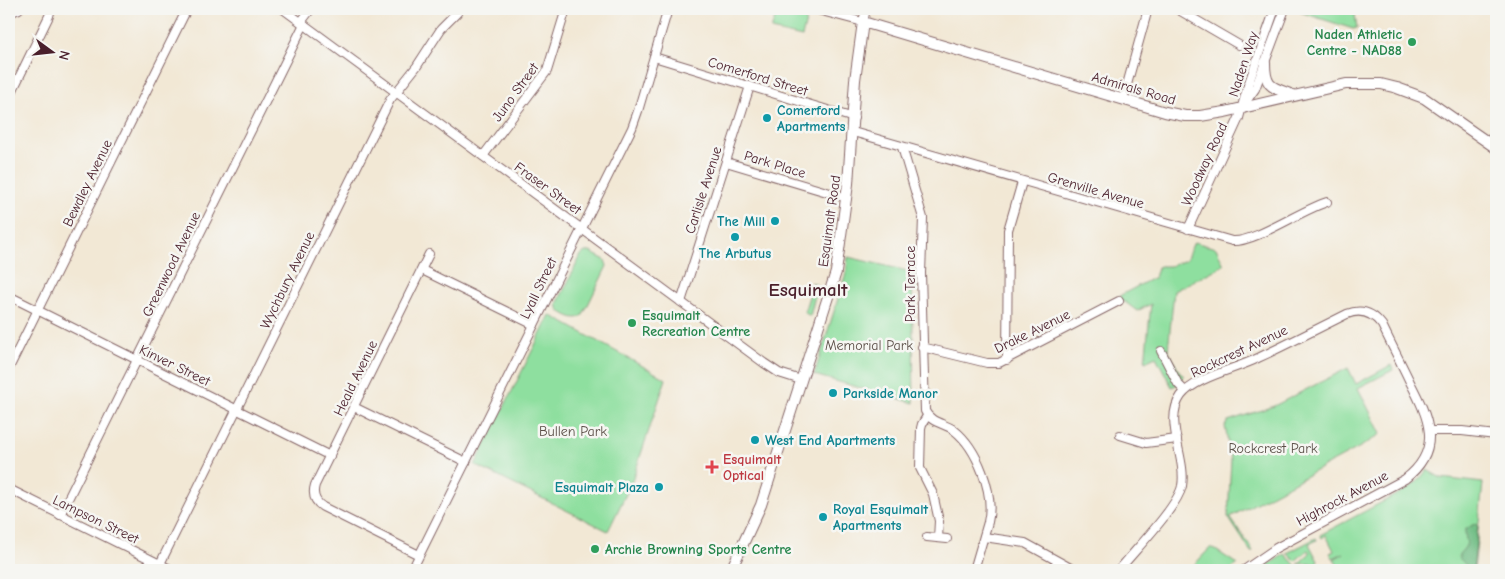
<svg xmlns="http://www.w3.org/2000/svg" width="1505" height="579" font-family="'Comic Neue',sans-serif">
<rect width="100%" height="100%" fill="#f6f6f2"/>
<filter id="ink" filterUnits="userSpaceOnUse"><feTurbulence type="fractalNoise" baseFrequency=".02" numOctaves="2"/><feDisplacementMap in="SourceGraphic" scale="10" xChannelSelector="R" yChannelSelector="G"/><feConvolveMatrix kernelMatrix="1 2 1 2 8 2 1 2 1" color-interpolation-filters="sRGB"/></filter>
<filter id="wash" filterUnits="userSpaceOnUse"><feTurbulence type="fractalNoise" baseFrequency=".0096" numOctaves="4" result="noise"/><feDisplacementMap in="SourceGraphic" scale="20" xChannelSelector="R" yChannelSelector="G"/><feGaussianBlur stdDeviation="1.12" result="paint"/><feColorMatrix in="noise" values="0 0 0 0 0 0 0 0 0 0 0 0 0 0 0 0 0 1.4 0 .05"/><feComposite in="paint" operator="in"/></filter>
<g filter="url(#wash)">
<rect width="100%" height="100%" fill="#f2e8d5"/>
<g fill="#8edf9f" stroke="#6c7f65">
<polygon points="778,9 807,17 802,37 771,30"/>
<polygon points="1298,9 1358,9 1355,15 1357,28 1353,29 1300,12"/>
<polygon points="1194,242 1216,248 1224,265 1174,291 1168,350 1181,374 1184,376 1178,384 1172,387 1156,357 1145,362 1151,304 1137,311 1125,302 1119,301 1121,295 1155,277 1159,266 1170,266 1186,260"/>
<path d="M585,252H590L605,260L607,266L583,315C576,322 566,315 559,311L557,304L581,255Z"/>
<polygon points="848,257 912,272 914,403 814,375 846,273"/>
<polygon points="811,282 816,284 815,287 817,288 810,316 804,312 813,284"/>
<polygon points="550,315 666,379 631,484 608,531 475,465"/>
<polygon points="1391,365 1393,370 1358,388 1381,434 1362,446 1230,517 1253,551 1251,552 1228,517 1231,459 1225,426 1228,421 1274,406 1348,368 1356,384"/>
<polygon points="1427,470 1441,478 1483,483 1474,570 1340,570 1334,559 1344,553 1333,558 1330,553 1334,551 1326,535 1322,538 1320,535 1409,488 1418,481"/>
<polygon points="1316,538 1317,540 1309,544 1318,561 1315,564 1298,564 1310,553 1308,550 1295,561 1287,553"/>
<polygon points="1211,547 1237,564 1230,570 1199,570 1193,566"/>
<polygon points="1285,554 1300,570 1260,570"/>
</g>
<path fill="#72be86" stroke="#5e6e58" d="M1474,524L1478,525L1473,570H1463L1466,565L1459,558V554C1471,542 1465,544 1465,530Z"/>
</g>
<g filter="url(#ink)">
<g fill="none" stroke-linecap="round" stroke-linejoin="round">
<defs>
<g id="minor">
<polyline points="283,9 764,363 779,373 801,380"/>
<polyline points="814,9 863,22 866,9"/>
<polyline points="1177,9 1239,45"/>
<polyline points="9,13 19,9"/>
<polyline points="301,22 311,9"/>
<polyline points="654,57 854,118"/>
<polyline points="9,98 49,16 51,9"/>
<polyline points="1123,99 1148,9"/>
<polyline points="1245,103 1255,89 1285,9"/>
<path d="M853,132L1232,241C1254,243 1301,210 1327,202"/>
<path d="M902,147L923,218L921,273L925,411C931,423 944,423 954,430C977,448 995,493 988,522L974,570"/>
<polyline points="483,156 547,71 566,9"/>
<polyline points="726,162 847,198"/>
<polyline points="1188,229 1239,118 1247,88 1275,9"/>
<polyline points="422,270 534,325"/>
<polyline points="9,296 330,456"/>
<polyline points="681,302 750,86"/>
<polyline points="922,347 987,363 999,363 1119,301"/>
<polyline points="1161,351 1178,384 1185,391"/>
<polyline points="1007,360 1008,230 1022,182"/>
<polyline points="9,368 187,9"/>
<polyline points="354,407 466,462"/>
<polyline points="927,416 922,424 921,428 920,468 933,494 939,521 938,538"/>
<polyline points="1429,431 1462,431 1496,435"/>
<polyline points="1120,435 1146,443 1177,439"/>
<polyline points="9,489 172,570"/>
<polyline points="60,515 304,24"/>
<polyline points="927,537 947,539"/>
<polyline points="984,537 1025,543 1074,570"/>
<path d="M419,555L323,507C315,502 312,495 315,485L429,254"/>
<polyline points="157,570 390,100 417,66 441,29 457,13"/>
<polyline points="412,570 632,128 638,111 668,9"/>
<path d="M1119,570C1134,551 1177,508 1182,486C1187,458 1163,421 1181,396C1195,377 1237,369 1258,358C1288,344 1317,329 1347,314C1362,308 1373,313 1382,325C1391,344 1401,363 1410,382C1428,417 1444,449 1405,479L1276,548L1244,570"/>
</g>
<g id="major">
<path d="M1265,63C1265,88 1272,87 1293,95"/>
<polyline points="731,570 761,505 836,272 848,184 855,80 863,22 1165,112 1185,116 1200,116 1225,112 1346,84 1381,84 1397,88 1424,98 1496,148"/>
</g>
</defs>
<use href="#minor" stroke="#856566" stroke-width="10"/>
<use href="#major" stroke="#856566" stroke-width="12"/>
<use href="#minor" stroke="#fff" stroke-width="8"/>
<use href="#major" stroke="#fff" stroke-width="10"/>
</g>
</g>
<g fill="#2e9e5b" stroke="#f6f6f2" stroke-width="2">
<circle cx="1412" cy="42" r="5"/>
<circle cx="632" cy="323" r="5"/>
<circle cx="595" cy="549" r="5"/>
</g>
<g fill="#0f9aa8" stroke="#f6f6f2" stroke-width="2">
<circle cx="767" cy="118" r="5"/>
<circle cx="775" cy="221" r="5"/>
<circle cx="735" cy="237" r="5"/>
<circle cx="833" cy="393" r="5"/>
<circle cx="755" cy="440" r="5"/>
<circle cx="659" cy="487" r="5"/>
<circle cx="823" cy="517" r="5"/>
</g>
<path fill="#e0444e" stroke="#f6f6f2" stroke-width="2" d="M709.5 459.5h5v5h5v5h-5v5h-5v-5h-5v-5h5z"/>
<g text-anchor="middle" stroke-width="5" stroke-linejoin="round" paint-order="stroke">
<g font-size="14" font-weight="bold" fill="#27864d" stroke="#f6f6f2" text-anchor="start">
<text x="1402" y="39" text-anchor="end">Naden Athletic<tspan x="1402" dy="16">Centre - NAD88</tspan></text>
<text x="642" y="320">Esquimalt<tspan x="642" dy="16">Recreation Centre</tspan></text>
<text x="605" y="554">Archie Browning Sports Centre</text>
</g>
<g font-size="14" fill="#4a1f2b" stroke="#f6f6f2">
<text transform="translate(1243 64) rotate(-72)" y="5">Naden Way</text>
<text transform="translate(758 76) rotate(17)" y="5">Comerford Street</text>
<text transform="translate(1134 88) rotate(16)" y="5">Admirals Road</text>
<text transform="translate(515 92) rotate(-54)" y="5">Juno Street</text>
<text transform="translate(775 164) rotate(17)" y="5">Park Place</text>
<text transform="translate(1204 164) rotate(-65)" y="5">Woodway Road</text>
<text transform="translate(87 183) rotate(-64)" y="5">Bewdley Avenue</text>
<text transform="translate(548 188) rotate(36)" y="5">Fraser Street</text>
<text transform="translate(703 190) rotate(-72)" y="5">Carlisle Avenue</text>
<text transform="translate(1096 190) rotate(16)" y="5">Grenville Avenue</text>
<text transform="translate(829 221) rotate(-82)" y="5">Esquimalt Road</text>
<text transform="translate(171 264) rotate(-64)" y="5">Greenwood Avenue</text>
<text transform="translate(287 280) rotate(-64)" y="5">Wychbury Avenue</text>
<text transform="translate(910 284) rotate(-90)" y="5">Park Terrace</text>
<text transform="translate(538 288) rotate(-64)" y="5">Lyall Street</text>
<text transform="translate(1032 331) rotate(-26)" y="5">Drake Avenue</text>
<text transform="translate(1239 351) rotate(-25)" y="5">Rockcrest Avenue</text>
<text transform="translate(175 365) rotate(26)" y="5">Kinver Street</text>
<text transform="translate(355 378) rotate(-64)" y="5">Heald Avenue</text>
<text transform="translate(1342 498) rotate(-28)" y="5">Highrock Avenue</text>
<text transform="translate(96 519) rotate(26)" y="5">Lampson Street</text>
</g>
<g font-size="14" font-weight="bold" fill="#0d838f" stroke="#f6f6f2" text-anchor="start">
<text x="777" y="115">Comerford<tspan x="777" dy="16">Apartments</tspan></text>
<text x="765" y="226" text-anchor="end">The Mill</text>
<text x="735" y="258" text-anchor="middle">The Arbutus</text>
<text x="843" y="398">Parkside Manor</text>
<text x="765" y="445">West End Apartments</text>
<text x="649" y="492" text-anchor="end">Esquimalt Plaza</text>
<text x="833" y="514">Royal Esquimalt<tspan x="833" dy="16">Apartments</tspan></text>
</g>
<g font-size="14" fill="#5b4f48" stroke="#f6f6f2">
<text x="869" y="350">Memorial Park</text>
<text x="573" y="436">Bullen Park</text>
<text x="1273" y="453">Rockcrest Park</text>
</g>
<g font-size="14" font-weight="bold" fill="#be3a42" stroke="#f6f6f2" text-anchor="start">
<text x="723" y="464">Esquimalt<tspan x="723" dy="16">Optical</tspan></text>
</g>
<g font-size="19" font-weight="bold" fill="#4a1f2b" stroke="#f6f6f2">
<text x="808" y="296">Esquimalt</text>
</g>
</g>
<rect width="1505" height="579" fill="none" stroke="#f6f6f2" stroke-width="30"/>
<g transform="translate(52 52) rotate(105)" stroke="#f6f6f2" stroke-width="4" paint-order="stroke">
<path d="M0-4L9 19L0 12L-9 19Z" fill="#4a1f2b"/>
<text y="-8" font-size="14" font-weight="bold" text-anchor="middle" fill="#4a1f2b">N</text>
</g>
</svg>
